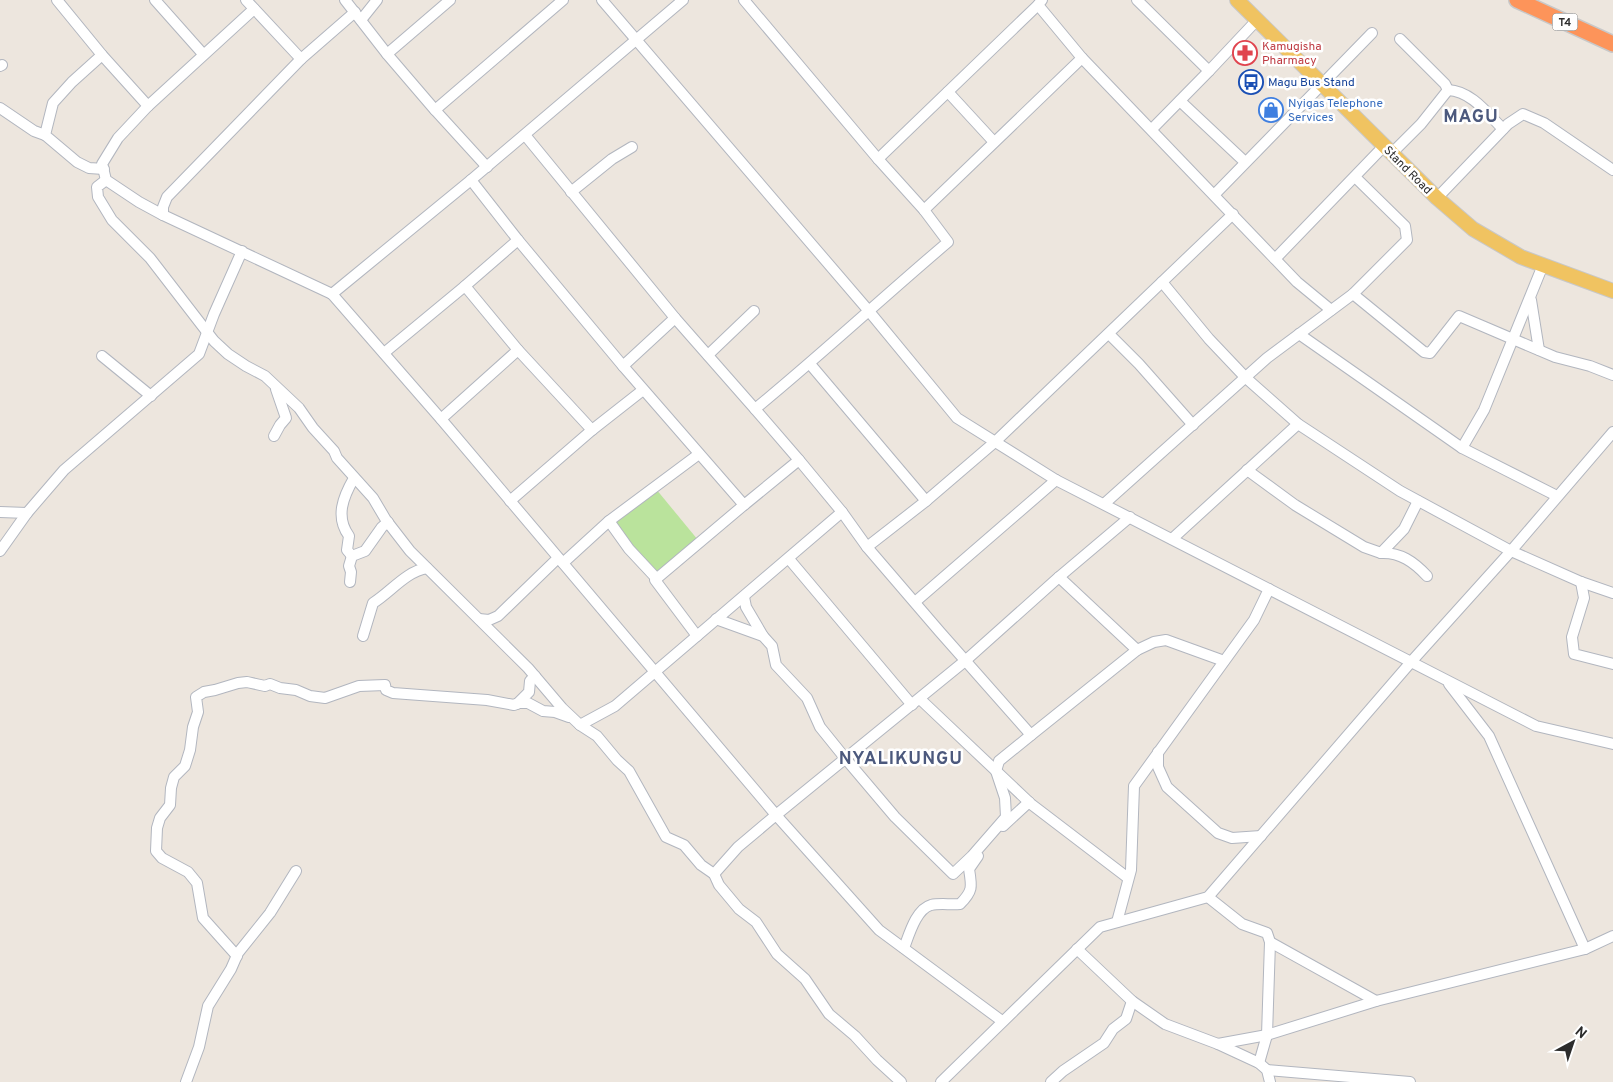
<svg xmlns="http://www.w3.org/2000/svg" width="1613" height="1082" font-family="Overpass,sans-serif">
<rect width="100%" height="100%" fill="#ede6de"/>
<polygon fill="#bae39c" points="656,489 698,540 657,579 612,523"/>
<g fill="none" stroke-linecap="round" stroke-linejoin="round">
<defs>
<g id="minor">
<polyline points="57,0 102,55 148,106 254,9"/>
<polyline points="155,0 203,54"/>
<polyline points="246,0 301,59 355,12"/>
<polyline points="345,0 387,54"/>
<polyline points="602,0 868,310 957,418 1056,480 1536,726 1613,744"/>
<polyline points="683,0 471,180 332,294 441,419 776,815 965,661 1059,577 1130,517"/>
<polyline points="1042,0 1038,5 1082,58 1297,282 1331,310"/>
<polyline points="1137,0 1209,71 1257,20"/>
<polyline points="361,20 377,0"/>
<polyline points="102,55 72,82 53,103 45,135 77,162 89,168 104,169"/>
<polyline points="301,59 167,197 163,207 163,215 332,294"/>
<polyline points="0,66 2,65"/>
<path d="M1448,90C1471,91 1487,113 1503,129"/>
<polyline points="948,92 994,142"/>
<polyline points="1180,101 1245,162"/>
<polyline points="148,106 118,138 102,164 106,180 139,202 163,215"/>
<polyline points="0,108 34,131 45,135"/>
<polyline points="435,110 387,54 450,0"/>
<polyline points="1152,129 1209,71"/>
<path d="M525,135L675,318L755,409C821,355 883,297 948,242L924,210L878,159L744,0"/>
<polyline points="1392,153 1421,124 1448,90 1445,84 1400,39"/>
<polyline points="878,159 1038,5"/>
<polyline points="487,167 435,110 563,0"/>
<polyline points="106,180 97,187 98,197 112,220 150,258 214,341 228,354 246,366 265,376 299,408 313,428 334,451 337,458 373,498 386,520 410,551 528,668 562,708 580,725 597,736 617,760 629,771 666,837 684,845 701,865 714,874 719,885 739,909 756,922 777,954 805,979 829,1014 855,1036 877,1060 901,1082"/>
<polyline points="471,180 518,240 623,366 675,318"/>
<polyline points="571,192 612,159 632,147"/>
<polyline points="1215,194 1372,33"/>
<polyline points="1437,198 1508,124 1523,114 1544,123 1613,170"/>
<polyline points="924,210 1082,58"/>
<polyline points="1275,259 1384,146"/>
<polyline points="1162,282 1209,339 1246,378 1298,424 1400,491 1511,551 1581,582 1613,593"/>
<polyline points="465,286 518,240"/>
<polyline points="1353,294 1424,352 1430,353 1459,316 1555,357 1590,366 1613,375"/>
<polyline points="1531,300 1539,350"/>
<polyline points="1109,334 1139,364 1193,425"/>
<polyline points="1299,334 1462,448 1557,496"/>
<polyline points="384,353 465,286 518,350 592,430"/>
<polyline points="708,355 754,311"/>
<polyline points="102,356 151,396"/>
<polyline points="810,364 926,501"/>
<polyline points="623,366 744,505 799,460 842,512"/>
<polyline points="755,409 799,460"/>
<polyline points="441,419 518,350"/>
<polyline points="274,436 280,425 286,418 276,389"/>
<polyline points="1462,448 1484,410 1543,265"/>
<polyline points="1247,470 1295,505 1364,547 1381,553 1404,529 1418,501"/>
<polyline points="510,501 592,430 643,390"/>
<polyline points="1104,504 1267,358 1353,294 1407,240 1405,226 1355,177"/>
<polyline points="0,512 27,513"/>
<polyline points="609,521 629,549 657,579"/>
<polyline points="1172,539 1298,424"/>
<polyline points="867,547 926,501 996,441 1233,214"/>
<polyline points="0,551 27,513 64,470 199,354 214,314 242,251"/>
<path d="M1381,553C1400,552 1414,562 1427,576"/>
<path d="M352,556L347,550L349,536C335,517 343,497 354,478"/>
<polyline points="789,559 912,705"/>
<polyline points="563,563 609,521 699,454"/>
<polyline points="1059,577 1137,650"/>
<polyline points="350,582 351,572 349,566 352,556 365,551 382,527 388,522"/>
<polyline points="1581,582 1584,598 1572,637 1574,654 1613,664"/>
<polyline points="744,597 746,607 763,636"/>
<polyline points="915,602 1056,480"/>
<polyline points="479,619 489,620 498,616 558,558"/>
<polyline points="716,619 763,636 772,646 776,665 807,698 820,727 845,758 895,817 953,874 972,856 1006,817 1005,798 996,771 999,761 1031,735"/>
<path d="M363,636L373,603C392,591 405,572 427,568"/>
<polyline points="697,636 655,580 744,505"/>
<polyline points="1449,684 1489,736 1585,949"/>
<polyline points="920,699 1031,804 1128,878"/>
<polyline points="517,704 529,692 530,681 535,676"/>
<polyline points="580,725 615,706 842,512 867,547 940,632 1031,735 1137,650 1154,642 1166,640 1224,661"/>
<polyline points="1158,752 1158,767 1167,787 1218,833 1232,838 1261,836"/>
<polyline points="1003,826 1029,802"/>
<polyline points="714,874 738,847 776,815 879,930 1002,1021"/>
<polyline points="1208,897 1242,924 1267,933 1270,942 1267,1035 1259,1063"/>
<polyline points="1117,922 1131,870 1134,786 1254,620 1269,589"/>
<polyline points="1270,942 1376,1001"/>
<path d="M904,948C909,935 916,909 931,905C940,903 951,905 960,904C973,891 972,887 969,869L978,856"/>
<polyline points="1077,949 1132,1001 1165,1024 1218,1044 1259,1063 1267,1070 1270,1082"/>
<polyline points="237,956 203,918 197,883 188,872 162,858 156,851 157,828 160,818 170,805 171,788 174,777 185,766 190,750 193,727 198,712 196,697 204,692 215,690 238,683 247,682 265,686 270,684 280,688 296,690 310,696 325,698 359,686 385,685 386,690 393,693 487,700 514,705 519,703 528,703 543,711 555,712 569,717"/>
<polyline points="1218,1044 1267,1035 1376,1001 1585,949 1613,936"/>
<polyline points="1267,1070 1410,1082"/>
<polyline points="186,1082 199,1047 208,1006 231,969 238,953 270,913 296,871"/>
<polyline points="941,1082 1100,927 1208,897 1411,662 1511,551 1613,432"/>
<polyline points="1051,1082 1063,1071 1104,1043 1113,1029 1126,1019 1132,1001"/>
</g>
<polyline id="major" points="1237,0 1437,198 1473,229 1521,257 1613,291"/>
<polyline id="highway" points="1517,0 1613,44"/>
</defs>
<use href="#minor" stroke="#b2b6bf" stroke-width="12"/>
<use href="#major" stroke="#c8c8c8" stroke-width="16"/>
<use href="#highway" stroke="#c8c8c8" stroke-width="18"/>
<use href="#minor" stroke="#fff" stroke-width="10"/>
<use href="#major" stroke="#f0c361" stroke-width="14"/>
<use href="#highway" stroke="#fd945a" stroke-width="15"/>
</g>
<defs>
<symbol id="pharmacy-ring" viewBox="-11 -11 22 22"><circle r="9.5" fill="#fff" stroke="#e0444e" stroke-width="1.5"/><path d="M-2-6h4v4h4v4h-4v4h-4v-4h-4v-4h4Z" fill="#e0444e"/></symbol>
<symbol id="bus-ring" viewBox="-11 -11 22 22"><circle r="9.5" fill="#fff" stroke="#1a4fb4" stroke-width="1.5"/><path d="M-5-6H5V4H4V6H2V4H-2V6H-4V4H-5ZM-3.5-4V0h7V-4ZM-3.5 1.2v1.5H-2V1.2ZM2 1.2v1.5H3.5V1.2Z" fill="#1a4fb4"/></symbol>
<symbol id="shop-ring" viewBox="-11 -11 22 22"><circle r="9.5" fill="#fff" stroke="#3f7fe0" stroke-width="1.5"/><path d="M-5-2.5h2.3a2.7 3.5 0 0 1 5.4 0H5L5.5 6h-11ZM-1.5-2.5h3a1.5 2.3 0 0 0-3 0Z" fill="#3f7fe0"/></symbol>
</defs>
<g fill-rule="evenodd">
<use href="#pharmacy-ring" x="1231" y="39" width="28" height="28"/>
<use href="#bus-ring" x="1237" y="68" width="28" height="28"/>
<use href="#shop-ring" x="1257" y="96" width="28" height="28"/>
</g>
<g text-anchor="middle" stroke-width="5" stroke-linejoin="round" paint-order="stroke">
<rect fill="#fff" stroke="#6b6b6b" stroke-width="1" x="1552.5" y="13.5" width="25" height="17" rx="4"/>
<g font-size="11" font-weight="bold" fill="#2c2c2c">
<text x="1565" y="26">T4</text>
</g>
<g font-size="12" fill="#be3a42" stroke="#fff" text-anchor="start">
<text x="1262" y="50">Kamugisha<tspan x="1262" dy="14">Pharmacy</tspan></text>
</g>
<g font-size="12" fill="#164399" stroke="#fff" text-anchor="start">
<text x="1268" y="86">Magu Bus Stand</text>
</g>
<g font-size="12" fill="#366cbe" stroke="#fff" text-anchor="start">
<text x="1288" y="107">Nyigas Telephone<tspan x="1288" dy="14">Services</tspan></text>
</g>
<g font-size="12" fill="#2c2c2c" stroke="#fff">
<text transform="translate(1408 170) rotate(45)" y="4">Stand Road</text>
</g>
<g font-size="18" font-weight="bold" letter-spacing="1" fill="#4c597d" stroke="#fff">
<text x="1471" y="122">MAGU</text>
<text x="901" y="764">NYALIKUNGU</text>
</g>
</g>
<g transform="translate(1573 1042) rotate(40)" stroke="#ffffff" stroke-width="4" paint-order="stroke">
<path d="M0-4L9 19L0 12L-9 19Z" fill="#2c2c2c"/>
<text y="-8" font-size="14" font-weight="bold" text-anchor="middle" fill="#2c2c2c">N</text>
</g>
</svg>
